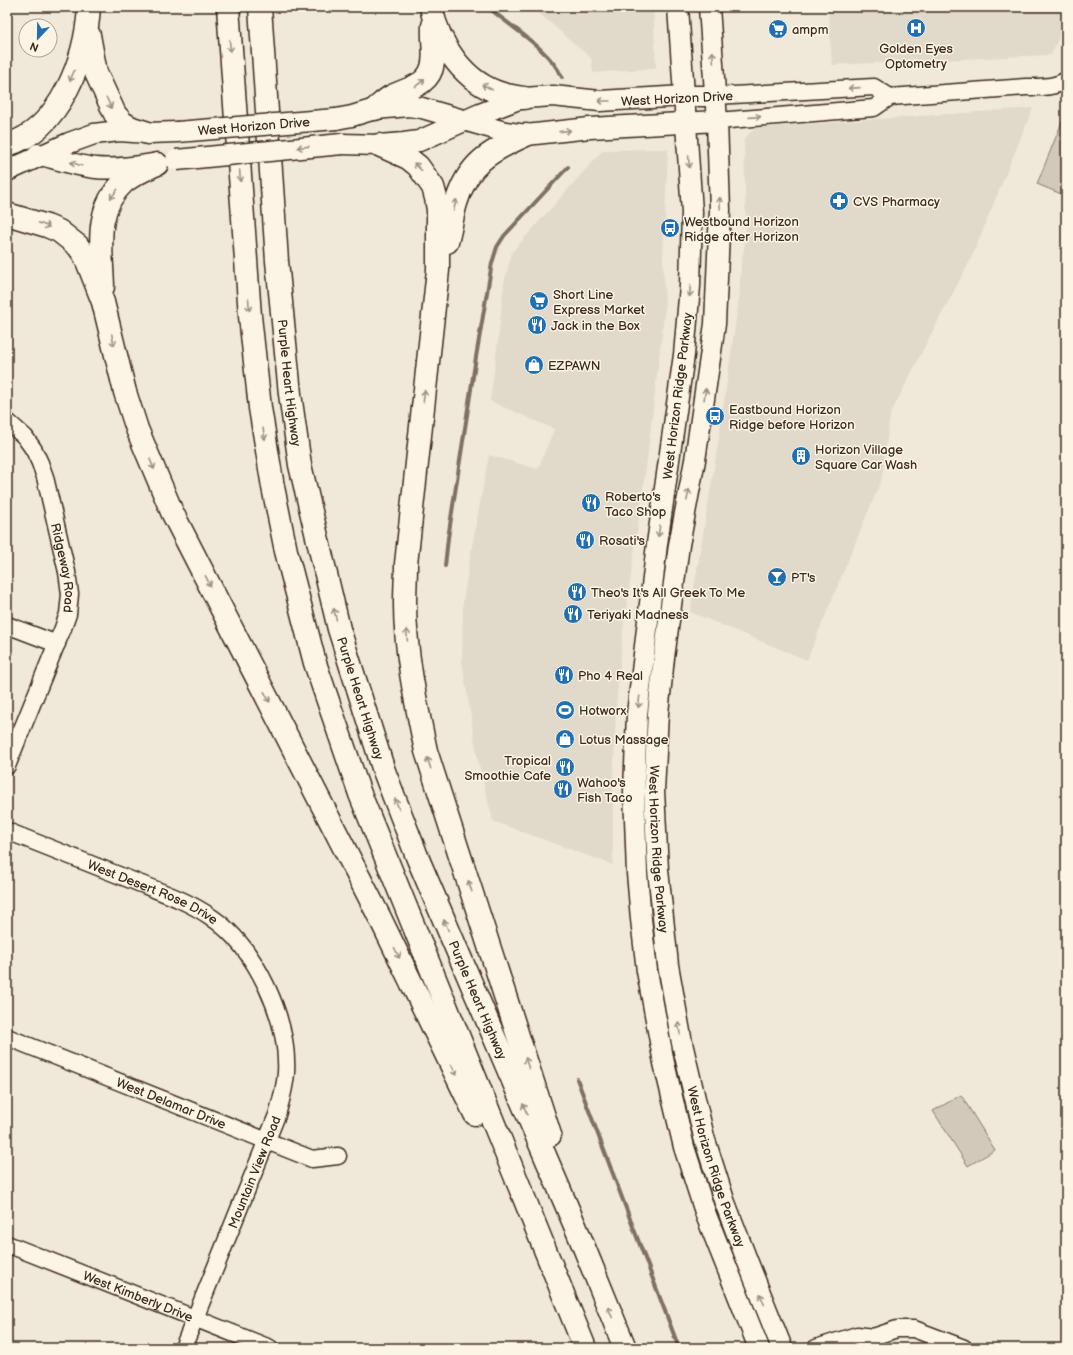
<svg xmlns="http://www.w3.org/2000/svg" width="1073" height="1355" font-family="'Balsamiq Sans',sans-serif">
<rect width="100%" height="100%" fill="#f0e9d9"/>
<filter id="ink" filterUnits="userSpaceOnUse"><feTurbulence type="fractalNoise" baseFrequency=".025" numOctaves="2"/><feDisplacementMap in="SourceGraphic" scale="8" xChannelSelector="R" yChannelSelector="G"/><feConvolveMatrix kernelMatrix="1 2 1 2 8 2 1 2 1" color-interpolation-filters="sRGB"/></filter>
<g filter="url(#ink)">
<g fill="#e1d9c9">
<polygon points="532,7 653,7 656,68 593,73 591,58"/>
<polygon points="828,7 1066,7 1066,21 1051,55 832,65"/>
<polygon points="1033,108 971,259 929,338 890,415 882,478 807,660 690,612 718,444 739,298 741,265 746,237 744,139 755,128"/>
<polygon points="668,149 663,258 665,308 646,468 623,631 616,708 613,788 613,865 493,821 478,761 462,661 463,602 470,557 489,455 538,469 554,429 490,401 498,341 504,283 512,252 603,150"/>
</g>
<g fill="#d2c9ba" stroke="#867a6c">
<polygon points="1062,122 1066,124 1066,196 1037,184"/>
<polygon points="961,1095 995,1150 968,1166 933,1111"/>
</g>
<g fill="none" stroke-linecap="round" stroke-linejoin="round">
<g stroke="#7e7163" stroke-width="4">
<path d="M488,7C512,28 549,49 562,77"/>
<polyline points="445,566 448,538 476,357 492,263 497,247 504,236 568,167"/>
<polyline points="577,1079 679,1348"/>
</g>
<defs>
<g id="minor">
<polyline points="715,96 874,87 890,97"/>
<path d="M717,121L874,108L890,97L1026,87C1039,87 1055,88 1066,80"/>
<path id="s1" d="M7,421L25,437L34,450L40,463L45,477L67,572L70,594L68,614L63,628L7,766"/>
<polyline points="7,625 57,644"/>
<path id="s2" d="M7,831C48,847 90,864 131,880C158,891 187,900 211,917C256,947 289,1020 286,1073C285,1088 281,1101 277,1115L183,1348"/>
<path id="s3" d="M7,1037L312,1159L338,1156"/>
<path id="s4" d="M7,1244L270,1348"/>
<polyline points="816,1348 857,1335 873,1337 897,1329 914,1329 964,1348"/>
</g>
<g id="major">
<polyline points="678,7 692,212 690,286 684,355 657,544 637,714 634,792 637,873 641,919 647,971 664,1063 684,1147 706,1215 759,1348"/>
<path id="s5" d="M709,7L717,121L720,210L715,324L695,460L679,545L664,658L658,713L654,791L658,870L668,965L682,1043L704,1137L724,1200L747,1260L782,1348"/>
<polyline points="336,119 352,116 375,109 409,106 422,108 505,132 526,135 590,128 717,121"/>
<polyline points="342,144 379,145 404,143 419,141 480,114 516,100 524,98 553,96 600,101 684,96 715,96"/>
<path d="M38,154C57,159 76,166 96,168C114,170 134,167 152,164"/>
<polyline points="7,171 69,143 94,134 119,131 148,133 177,132"/>
</g>
<g id="highway">
<polyline points="228,7 250,316 260,408 273,487 286,551 315,663 360,794 585,1348"/>
<path id="s6" d="M260,7L277,261L290,394L300,465L339,629L384,771L418,859L579,1235L625,1348"/>
<path d="M431,7C439,45 464,83 503,94C510,96 517,97 524,98"/>
<polyline points="89,35 96,73 115,114 123,123 132,128 148,133"/>
<path d="M375,109C380,105 386,99 392,96C409,88 430,85 433,63C435,51 432,38 433,26"/>
<path d="M7,145C61,129 86,58 89,7"/>
<path d="M379,145L408,158L418,166L433,187L436,198L438,210V270L406,564C406,577 405,590 405,604C405,653 416,703 426,751L550,1135"/>
<polyline points="7,214 47,226 59,231 78,246 85,256 103,302 125,392 137,429 172,512 380,918 475,1114"/>
<path d="M447,242C451,229 452,216 456,203C468,163 490,151 526,135"/>
<path d="M103,287C102,250 93,210 124,182C134,174 146,169 157,164"/>
</g>
</defs>
<use href="#minor" stroke="#3b2a1e" stroke-width="19"/>
<use href="#major" stroke="#3b2a1e" stroke-width="23"/>
<use href="#highway" stroke="#3b2a1e" stroke-width="25"/>
<use href="#minor" stroke="#fcf5e5" stroke-width="16"/>
<use href="#major" stroke="#fcf5e5" stroke-width="20"/>
<use href="#highway" stroke="#fcf5e5" stroke-width="22"/>
<defs>
<g id="major-bridge">
<path id="s7" d="M177,132L336,119"/>
<polyline points="176,160 342,144"/>
</g>
</defs>
<use href="#major-bridge" stroke="#3b2a1e" stroke-width="23" stroke-linecap="butt"/>
<use href="#major-bridge" stroke="#fcf5e5" stroke-width="20"/>
</g>
<defs><path id="oneway-shaft" d="M-6 0H5M1.5-3L5.5 0L1.5 3" fill="none" stroke-width="1.6" stroke-linecap="round" stroke-linejoin="round"/></defs>
<g stroke="#9c9082">
<use href="#oneway-shaft" transform="translate(230 46) rotate(86)"/>
<use href="#oneway-shaft" transform="translate(713 57) rotate(-94)"/>
<use href="#oneway-shaft" transform="translate(72 76) rotate(114)"/>
<use href="#oneway-shaft" transform="translate(420 83) rotate(-37)"/>
<use href="#oneway-shaft" transform="translate(487 87) rotate(-152)"/>
<use href="#oneway-shaft" transform="translate(854 88) rotate(176)"/>
<use href="#oneway-shaft" transform="translate(604 101) rotate(-180)"/>
<use href="#oneway-shaft" transform="translate(109 103) rotate(65)"/>
<use href="#oneway-shaft" transform="translate(755 117) rotate(-4)"/>
<use href="#oneway-shaft" transform="translate(565 131) rotate(-6)"/>
<use href="#oneway-shaft" transform="translate(303 147) rotate(174)"/>
<use href="#oneway-shaft" transform="translate(689 162) rotate(86)"/>
<use href="#oneway-shaft" transform="translate(76 164) rotate(-163)"/>
<use href="#oneway-shaft" transform="translate(418 167) rotate(-134)"/>
<use href="#oneway-shaft" transform="translate(240 176) rotate(86)"/>
<use href="#oneway-shaft" transform="translate(114 194) rotate(128)"/>
<use href="#oneway-shaft" transform="translate(720 203) rotate(-92)"/>
<use href="#oneway-shaft" transform="translate(455 205) rotate(-75)"/>
<use href="#oneway-shaft" transform="translate(44 225) rotate(21)"/>
<use href="#oneway-shaft" transform="translate(690 291) rotate(94)"/>
<use href="#oneway-shaft" transform="translate(249 305) rotate(86)"/>
<use href="#oneway-shaft" transform="translate(113 340) rotate(77)"/>
<use href="#oneway-shaft" transform="translate(705 394) rotate(-81)"/>
<use href="#oneway-shaft" transform="translate(424 396) rotate(-83)"/>
<use href="#oneway-shaft" transform="translate(264 434) rotate(80)"/>
<use href="#oneway-shaft" transform="translate(152 464) rotate(67)"/>
<use href="#oneway-shaft" transform="translate(688 495) rotate(-79)"/>
<use href="#oneway-shaft" transform="translate(659 531) rotate(98)"/>
<use href="#oneway-shaft" transform="translate(208 581) rotate(63)"/>
<use href="#oneway-shaft" transform="translate(335 614) rotate(-104)"/>
<use href="#oneway-shaft" transform="translate(407 635) rotate(-94)"/>
<use href="#oneway-shaft" transform="translate(267 697) rotate(62)"/>
<use href="#oneway-shaft" transform="translate(639 702) rotate(97)"/>
<use href="#oneway-shaft" transform="translate(429 763) rotate(-107)"/>
<use href="#oneway-shaft" transform="translate(397 804) rotate(-111)"/>
<use href="#oneway-shaft" transform="translate(470 886) rotate(-108)"/>
<use href="#oneway-shaft" transform="translate(446 925) rotate(-113)"/>
<use href="#oneway-shaft" transform="translate(397 953) rotate(64)"/>
<use href="#oneway-shaft" transform="translate(679 1028) rotate(-101)"/>
<use href="#oneway-shaft" transform="translate(527 1063) rotate(-108)"/>
<use href="#oneway-shaft" transform="translate(454 1070) rotate(64)"/>
<use href="#oneway-shaft" transform="translate(525 1109) rotate(-113)"/>
<use href="#oneway-shaft" transform="translate(762 1299) rotate(-112)"/>
<use href="#oneway-shaft" transform="translate(610 1312) rotate(-112)"/>
</g>
</g>
<defs>
<symbol id="hospital-disc" viewBox="-11 -11 22 22"><circle r="9.5" fill="#1f6fb2" stroke="#fcf5e5"/><path d="M-5-5h3v3.5h4V-5h3V5h-3V1.5h-4V5h-3Z" fill="#fff"/></symbol>
<symbol id="supermarket-disc" viewBox="-11 -11 22 22"><circle r="9.5" fill="#1f6fb2" stroke="#fcf5e5"/><path d="M-6-5.5h2.5l.6 2H6L4.5 2H-2.5L-4.4-4H-6ZM-1.5 3.2a1.3 1.3 0 1 0 .1 0ZM3 3.2a1.3 1.3 0 1 0 .1 0Z" fill="#fff"/></symbol>
<symbol id="pharmacy-disc" viewBox="-11 -11 22 22"><circle r="9.5" fill="#1f6fb2" stroke="#fcf5e5"/><path d="M-2-6h4v4h4v4h-4v4h-4v-4h-4v-4h4Z" fill="#fff"/></symbol>
<symbol id="bus-disc" viewBox="-11 -11 22 22"><circle r="9.5" fill="#1f6fb2" stroke="#fcf5e5"/><path d="M-5-6H5V4H4V6H2V4H-2V6H-4V4H-5ZM-3.5-4V0h7V-4ZM-3.5 1.2v1.5H-2V1.2ZM2 1.2v1.5H3.5V1.2Z" fill="#fff"/></symbol>
<symbol id="restaurant-disc" viewBox="-11 -11 22 22"><circle r="9.5" fill="#1f6fb2" stroke="#fcf5e5"/><path d="M-5-6h1v4h1v-4h1v4h1v-4h1v5L-1.5 .5V6h-2V.5L-5-1ZM5-6V6H3V1.5H1.5Q1.5-4 5-6Z" fill="#fff"/></symbol>
<symbol id="shop-disc" viewBox="-11 -11 22 22"><circle r="9.5" fill="#1f6fb2" stroke="#fcf5e5"/><path d="M-5-2.5h2.3a2.7 3.5 0 0 1 5.4 0H5L5.5 6h-11ZM-1.5-2.5h3a1.5 2.3 0 0 0-3 0Z" fill="#fff"/></symbol>
<symbol id="building-disc" viewBox="-11 -11 22 22"><circle r="9.5" fill="#1f6fb2" stroke="#fcf5e5"/><path d="M-4-6H4V6H1V3H-1V6H-4ZM-2.5-4.3h1.7v1.8h-1.7ZM.8-4.3h1.7v1.8H.8ZM-2.5-1h1.7V.8h-1.7ZM.8-1h1.7V.8H.8Z" fill="#fff"/></symbol>
<symbol id="bar-disc" viewBox="-11 -11 22 22"><circle r="9.5" fill="#1f6fb2" stroke="#fcf5e5"/><path d="M-6-5H6L.8 .8V4.5H3.5V6h-7V4.5H-.8V.8Z" fill="#fff"/></symbol>
<symbol id="stadium-disc" viewBox="-11 -11 22 22"><circle r="9.5" fill="#1f6fb2" stroke="#fcf5e5"/><path d="M0-5a6.5 5 0 1 0 0 10a6.5 5 0 1 0 0-10ZM-3.5-1.8h7v3.6h-7Z" fill="#fff"/></symbol>
</defs>
<g fill-rule="evenodd">
<use href="#hospital-disc" x="905" y="17" width="22" height="22"/>
<use href="#supermarket-disc" x="767" y="18" width="22" height="22"/>
<use href="#pharmacy-disc" x="828" y="190" width="22" height="22"/>
<use href="#bus-disc" x="659" y="217" width="22" height="22"/>
<use href="#supermarket-disc" x="528" y="290" width="22" height="22"/>
<use href="#restaurant-disc" x="526" y="314" width="22" height="22"/>
<use href="#shop-disc" x="523" y="354" width="22" height="22"/>
<use href="#bus-disc" x="704" y="405" width="22" height="22"/>
<use href="#building-disc" x="790" y="445" width="22" height="22"/>
<use href="#restaurant-disc" x="580" y="492" width="22" height="22"/>
<use href="#restaurant-disc" x="574" y="529" width="22" height="22"/>
<use href="#bar-disc" x="766" y="566" width="22" height="22"/>
<use href="#restaurant-disc" x="566" y="581" width="22" height="22"/>
<use href="#restaurant-disc" x="562" y="603" width="22" height="22"/>
<use href="#restaurant-disc" x="553" y="664" width="22" height="22"/>
<use href="#stadium-disc" x="554" y="699" width="22" height="22"/>
<use href="#shop-disc" x="554" y="728" width="22" height="22"/>
<use href="#restaurant-disc" x="554" y="756" width="22" height="22"/>
<use href="#restaurant-disc" x="552" y="778" width="22" height="22"/>
</g>
<g text-anchor="middle" stroke-width="3" stroke-linejoin="round" paint-order="stroke">
<g font-size="13" fill="#3b2a1e" stroke="#fcf5e5" text-anchor="start">
<text x="792" y="34">ampm</text>
<text x="916" y="53" text-anchor="middle">Golden Eyes<tspan x="916" dy="15">Optometry</tspan></text>
<text x="853" y="206">CVS Pharmacy</text>
<text x="684" y="226">Westbound Horizon<tspan x="684" dy="15">Ridge after Horizon</tspan></text>
<text x="553" y="299">Short Line<tspan x="553" dy="15">Express Market</tspan></text>
<text x="551" y="330">Jack in the Box</text>
<text x="548" y="370">EZPAWN</text>
<text x="729" y="414">Eastbound Horizon<tspan x="729" dy="15">Ridge before Horizon</tspan></text>
<text x="815" y="454">Horizon Village<tspan x="815" dy="15">Square Car Wash</tspan></text>
<text x="605" y="501">Roberto's<tspan x="605" dy="15">Taco Shop</tspan></text>
<text x="599" y="545">Rosati's</text>
<text x="791" y="582">PT's</text>
<text x="591" y="597">Theo's It's All Greek To Me</text>
<text x="587" y="619">Teriyaki Madness</text>
<text x="578" y="680">Pho 4 Real</text>
<text x="579" y="715">Hotworx</text>
<text x="579" y="744">Lotus Massage</text>
<text x="551" y="765" text-anchor="end">Tropical<tspan x="551" dy="15">Smoothie Cafe</tspan></text>
<text x="577" y="787">Wahoo's<tspan x="577" dy="15">Fish Taco</tspan></text>
</g>
<g font-size="13" fill="#3b2a1e" stroke="#fcf5e5">
<text transform="translate(677 98) rotate(-3)" y="5">West Horizon Drive</text>
<text dy="5" stroke="none"><textPath href="#s7" startOffset="77">West Horizon Drive</textPath></text>
<text dy="5" stroke="none"><textPath href="#s6" startOffset="377">Purple Heart Highway</textPath></text>
<text transform="translate(677 396) rotate(-83)" y="5">West Horizon Ridge Parkway</text>
<text dy="5" stroke="none"><textPath href="#s1" startOffset="162">Ridgeway Road</textPath></text>
<text dy="5" stroke="none"><textPath href="#s6" startOffset="701">Purple Heart Highway</textPath></text>
<text dy="5" stroke="none"><textPath href="#s5" startOffset="847">West Horizon Ridge Parkway</textPath></text>
<text dy="5" stroke="none"><textPath href="#s2" startOffset="158">West Desert Rose Drive</textPath></text>
<text dy="5" stroke="none"><textPath href="#s6" startOffset="1025">Purple Heart Highway</textPath></text>
<text dy="5" stroke="none"><textPath href="#s3" startOffset="177">West Delamar Drive</textPath></text>
<text dy="5" stroke="none"><textPath href="#s5" startOffset="1171">West Horizon Ridge Parkway</textPath></text>
<text transform="translate(254 1172) rotate(-68)" y="5">Mountain View Road</text>
<text dy="5" stroke="none"><textPath href="#s4" startOffset="141">West Kimberly Drive</textPath></text>
</g>
</g>
<rect width="1073" height="1355" fill="none" stroke="#fcf5e5" stroke-width="24"/>
<rect x="12" y="12" width="1049" height="1331" fill="none" stroke="#3b2a1e" stroke-width="1.5" filter="url(#ink)"/>
<g transform="translate(38 38) rotate(202)"><circle r="19" fill="#fcf5e5" stroke="#afa495"/>
<path d="M0-3L7 15L0 10L-7 15Z" fill="#1f6fb2"/>
<text y="-6" font-size="11" font-weight="bold" text-anchor="middle" fill="#3b2a1e">N</text>
</g>
</svg>
